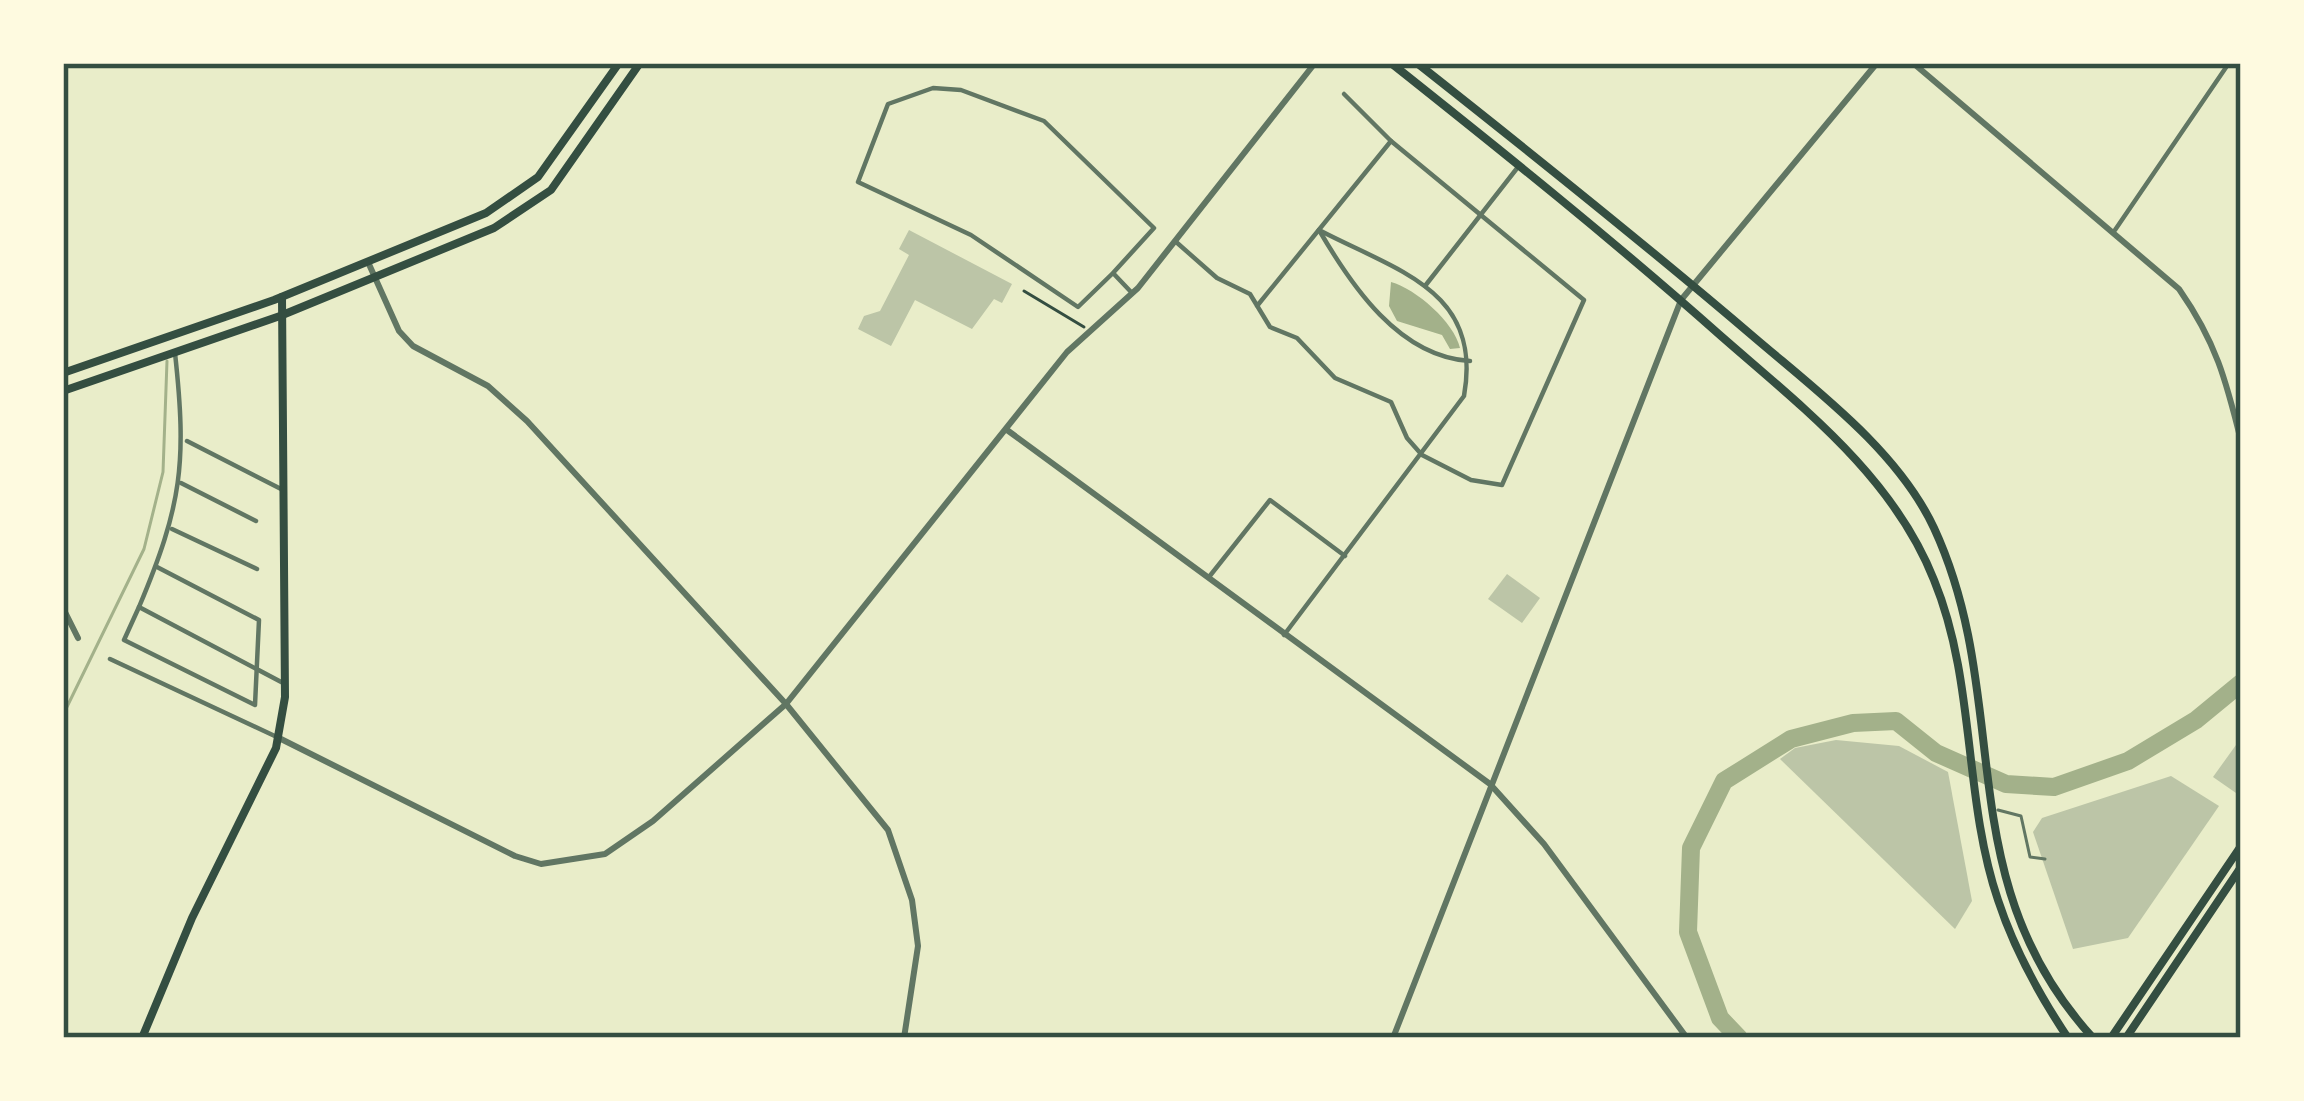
<svg xmlns="http://www.w3.org/2000/svg" width="2304" height="1101" font-family="'Alegreya Sans',sans-serif">
<rect width="100%" height="100%" fill="#e9edc9"/>
<path fill="#a3b18a" d="M1391,282C1416,289 1454,322 1460,348L1450,349L1442,335L1397,321L1389,306Z"/>
<g fill="none" stroke-linecap="round" stroke-linejoin="round">
<polyline stroke="#a3b18a" stroke-width="3" points="63,715 144,549 163,472 167,361"/>
<polyline stroke="#a3b18a" stroke-width="18" points="1739,1038 1720,1018 1688,932 1691,848 1724,781 1791,739 1853,723 1896,721 1936,753 2006,784 2054,787 2128,761 2196,720 2241,683"/>
</g>
<g fill="#bcc5a7">
<polygon points="909,230 1012,284 1002,303 994,299 972,329 915,300 891,346 858,329 864,316 880,311 909,255 899,249"/>
<polygon points="1507,574 1540,598 1522,623 1488,599"/>
<polygon points="2241,738 2241,786 2236,793 2213,777"/>
<polygon points="1836,740 1899,746 1948,772 1972,901 1955,929 1780,759 1795,748"/>
<polygon points="2171,776 2219,806 2128,938 2073,949 2033,832 2042,818"/>
</g>
<g fill="none" stroke-linecap="round" stroke-linejoin="round">
<polyline stroke="#344e41" stroke-width="3" points="1024,291 1084,327"/>
<polyline stroke="#617663" stroke-width="3" points="1998,810 2021,816 2030,857 2045,859"/>
<g stroke="#617663" stroke-width="4.5">
<polyline points="1344,94 1391,141"/>
<path d="M1319,230C1351,285 1399,357 1470,361"/>
<polyline points="2115,230 2229,63"/>
<polyline points="1175,241 1217,278 1250,294 1270,327 1297,338 1335,378 1391,402 1407,438 1422,455 1471,480 1502,485 1584,300 1391,141 1257,306"/>
<polyline points="1113,273 1078,307 971,235 858,182 888,104 933,88 961,90 1044,121 1154,228 1113,273 1132,293"/>
<polyline points="1425,286 1518,167"/>
<path d="M175,353C187,463 182,505 139,607L285,684"/>
<polyline points="187,441 283,490"/>
<polyline points="181,483 256,521"/>
<polyline points="172,529 257,569"/>
<polyline points="1209,577 1270,500 1345,556"/>
<polyline points="139,607 124,640 255,705 259,620 157,567"/>
<path d="M1284,635L1464,396C1483,290 1397,271 1319,230"/>
<polyline points="110,659 279,738"/>
</g>
<g stroke="#617663" stroke-width="6">
<path d="M1913,63L2179,289C2216,342 2226,380 2241,441"/>
<polyline points="368,262 399,331 413,346 488,386 527,421 786,704 888,830 912,900 918,946 904,1038"/>
<polyline points="1007,430 1490,784 1544,844 1687,1038"/>
<polyline points="63,608 78,638"/>
<polyline points="279,738 515,856 541,864 605,854 653,821 786,704 1067,352 1138,288 1315,63"/>
<polyline points="1393,1038 1681,300 1877,63"/>
</g>
<g stroke="#344e41" stroke-width="8">
<path d="M1391,63C1503,152 1614,241 1721,336C1802,407 1893,476 1934,580C1976,682 1963,797 1998,900C2014,949 2040,996 2068,1038"/>
<path d="M1417,63C1531,153 1644,243 1755,338C1817,391 1898,451 1934,528C2015,703 1947,878 2093,1038"/>
<polyline points="63,373 274,300 486,213 538,177 619,63"/>
<polyline points="63,391 280,316 494,228 551,190 640,63"/>
<polyline points="142,1038 192,918 276,748 285,697 282,297"/>
<polyline points="2111,1038 2241,846"/>
<polyline points="2126,1038 2241,867"/>
</g>
</g>
<rect width="2304" height="1101" fill="none" stroke="#fefae0" stroke-width="132"/>
<rect x="66" y="66" width="2172" height="969" fill="none" stroke="#344e41" stroke-width="4.5"/>
</svg>
